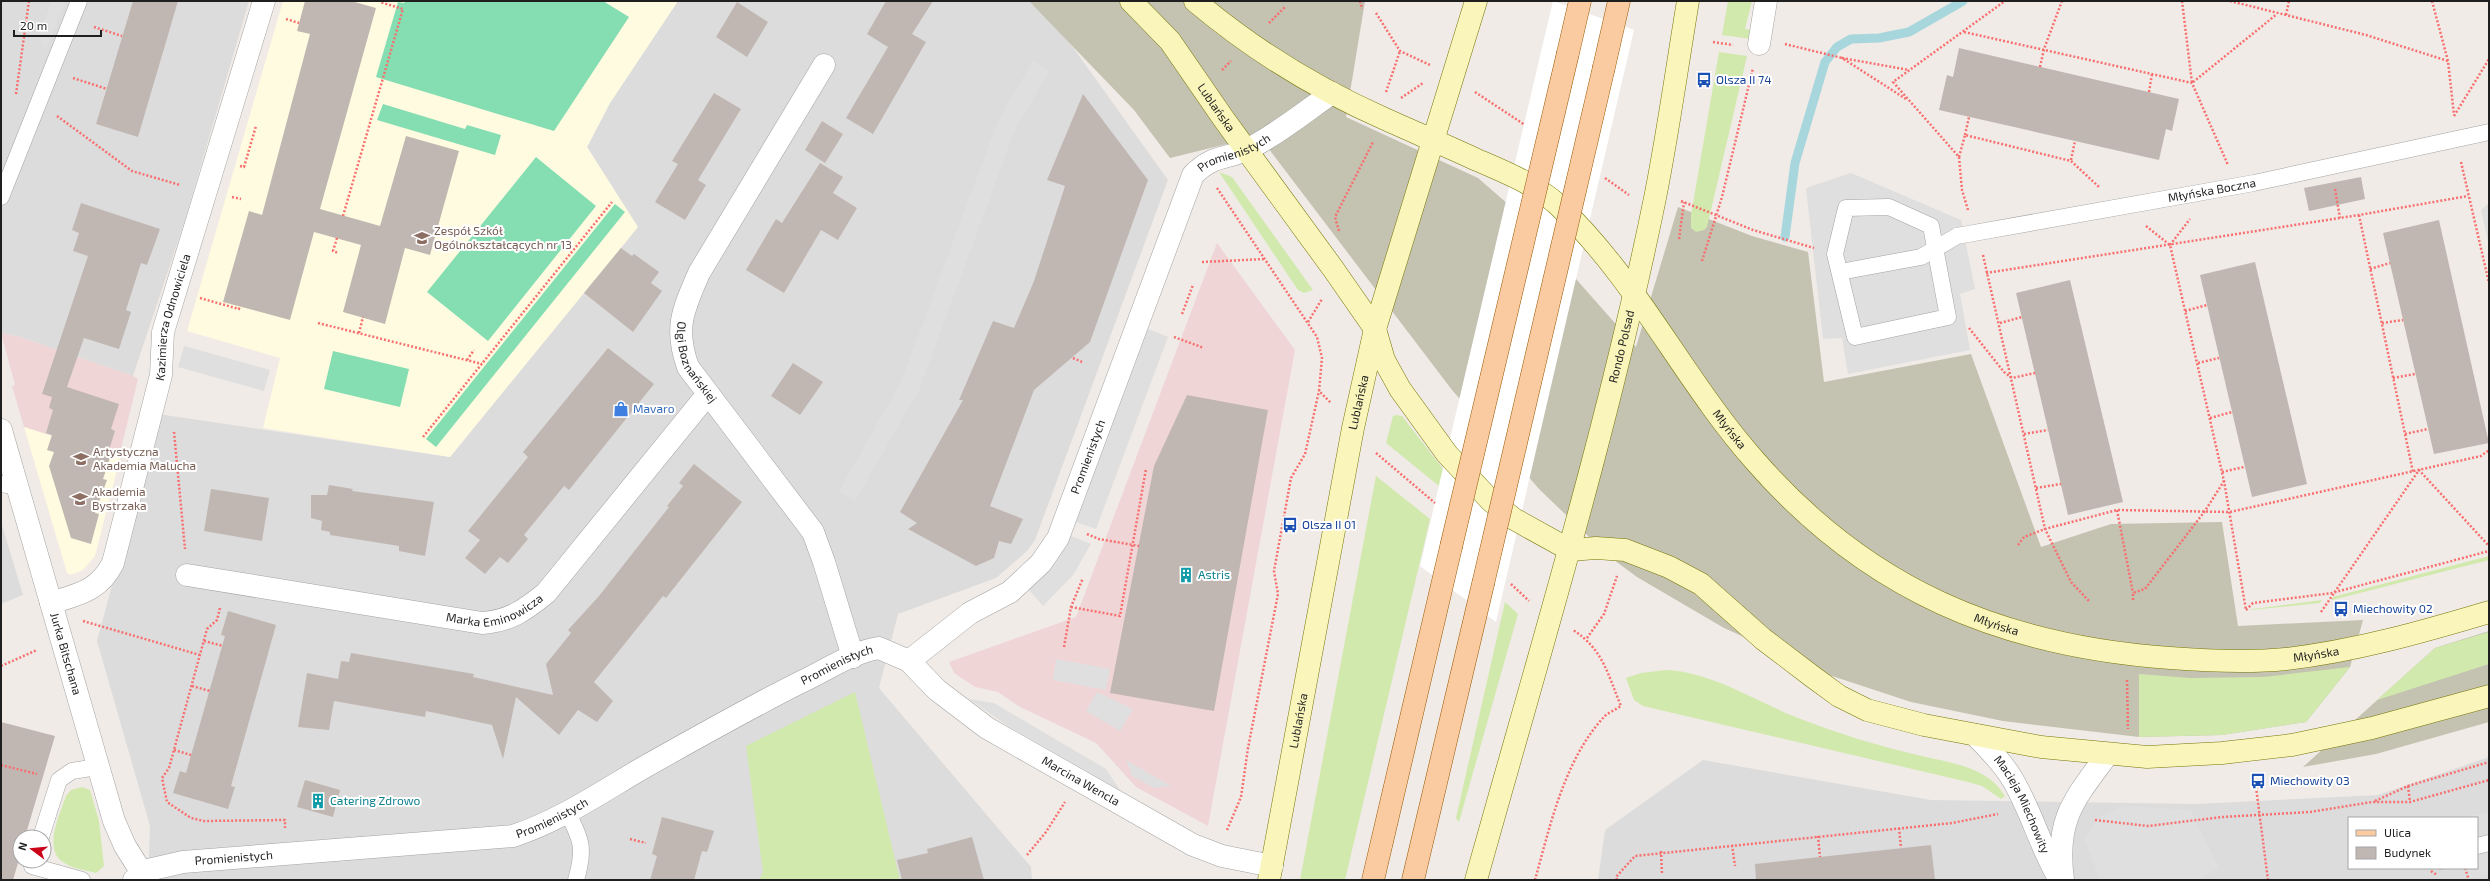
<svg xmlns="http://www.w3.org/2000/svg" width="2490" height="881" font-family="'Exo 2',sans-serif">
<rect width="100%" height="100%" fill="#f0ebe6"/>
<g fill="#dddcdc" fill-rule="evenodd">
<polygon points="1,1 249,1 185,220 133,376 20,337 1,333"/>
<polygon points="678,1 1029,1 1057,25 1168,180 1035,540 1026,552 996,578 898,614 879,688 1031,867 1032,880 148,880 150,826 97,641 158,414 450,457 637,227 587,147 610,103"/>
<polygon points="1,522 23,595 1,604"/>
<path d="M2489,757V880H1598L1605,830L1703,760L1931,800L2196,804L2378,795ZM2349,818H2477V868H2349Z"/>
</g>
<g fill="#f0d5d7">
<polygon points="1217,243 1295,350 1208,826 1136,787 1096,743 1020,707 998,692 975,687 954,673 949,662 1076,617"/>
<polygon points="1,333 20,337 133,376 138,379 119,457 24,427 12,386 15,385"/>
</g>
<g fill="#fffbe0">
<polygon points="283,1 678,1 610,103 587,147 638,227 450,457 263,428 280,358 187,331"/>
<polygon points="24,427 120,458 95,556 83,570 71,575 67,573"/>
</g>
<g fill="#c4c2b1">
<polygon points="1029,1 1365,1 1346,117 1478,178 1517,212 1636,347 1678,207 1752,236 1808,252 1824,382 1971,354 2041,547 2111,524 2222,522 2238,626 2363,620 2350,667 2306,722 2222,735 2139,737 2003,721 1911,702 1826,674 1724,628 1637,577 1610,557 1540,490 1452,390 1259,136 1170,158 1134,110"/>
<polygon points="2489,631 2489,722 2376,754 2303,767 2435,648"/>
</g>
<g fill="#d1e9ad">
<polygon points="1728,1 1752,1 1745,29 1752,30 1751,39 1722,35"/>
<polygon points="1719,52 1747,56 1707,227 1704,230 1696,232 1691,228 1691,215"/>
<polygon points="1219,172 1232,177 1313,290 1304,293 1298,290"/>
<polygon points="1396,415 1402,416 1443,469 1439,486 1386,443 1393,416"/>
<polygon points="1376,476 1430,519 1345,880 1300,880"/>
<polygon points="2489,556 2489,560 2332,600 2333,597"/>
<polygon points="2322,600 2320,603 2251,610 2253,609"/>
<polygon points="1505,602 1518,614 1459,822 1456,818"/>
<polygon points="2489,632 2489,664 2377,700 2435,648"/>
<polygon points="2350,667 2306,722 2222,735 2139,737 2139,674 2190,678 2263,677"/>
<path d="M1666,670C1711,672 1752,699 1793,716C1836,733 1881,747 1926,757C1956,764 1988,768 2005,796L2001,799L1982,786L1968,782L1643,706L1634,700L1626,678L1641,673Z"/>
<polygon points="855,692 900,880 759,880 763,872 746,746"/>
<path d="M82,787L90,790L99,821L104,866L96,873C86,870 74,869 66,864C41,851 60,815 66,796L71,790Z"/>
</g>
<g fill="#85ddb2">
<polygon points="406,1 603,1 629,17 554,131 376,77 398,2 404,3"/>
<polygon points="383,104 465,129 467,125 501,135 495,155 377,120"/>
<polygon points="536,157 596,206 488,341 427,292"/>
<polygon points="615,204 625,212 436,447 426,439"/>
<polygon points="333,351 409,369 400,407 324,389"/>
</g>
<g fill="#dfdfdf">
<polygon points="52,1 65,1 46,50 38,36"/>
<polygon points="1033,61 1050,71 1016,127 920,388 855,501 839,491 901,382 999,118"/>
<polygon points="1851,173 1961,220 1975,289 1960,294 1970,350 1848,374 1842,338 1823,339 1806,188"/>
<polygon points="2489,203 2489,246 2481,210"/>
<polygon points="1148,329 1168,337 1096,529 1076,522"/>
<polygon points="184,346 270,370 264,391 178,367"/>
<polygon points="1071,536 1091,544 1073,575 1043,606 1029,590 1057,561"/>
<polygon points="1056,659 1110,669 1106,690 1053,680"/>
<polygon points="1097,692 1133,709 1120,731 1086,711"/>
<polygon points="969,699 994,703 1106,769 1120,790 1008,726"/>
<polygon points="1126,760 1171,786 1154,788 1132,776"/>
<polygon points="2122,806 2190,810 2219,868 2196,880 2100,880 2085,840 2093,826 2102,816"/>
<polygon points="2489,812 2489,874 2470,878 2468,868 2477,868 2477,818 2458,818"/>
</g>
<polygon fill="#fff" points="1553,1 1634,30 1496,622 1420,566"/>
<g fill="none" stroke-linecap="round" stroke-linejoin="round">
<polyline stroke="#a7d6dd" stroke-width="9" points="1785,237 1795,163 1825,62 1837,47 1851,39 1879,38 1909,32 1963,1"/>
</g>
<g fill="#c1b7b2">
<polygon points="133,1 178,1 138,137 96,124"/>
<polygon points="305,1 351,1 376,8 320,209 380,226 406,136 459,151 430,255 405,248 385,324 343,312 361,245 314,232 290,320 223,302 249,211 262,215 310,34 297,31"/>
<polygon points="886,1 933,1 912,34 926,42 873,134 846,118 888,47 867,34"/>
<polygon points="737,2 768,22 747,57 716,37"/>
<polygon points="1959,48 2179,99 2172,131 2166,129 2159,160 1939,110 1947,75 1953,77"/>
<polygon points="714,93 741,109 698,180 706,185 685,220 655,202 678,164 672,161"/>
<polygon points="1083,94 1148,180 1090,342 1034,390 990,506 1023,519 1011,544 999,541 994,558 976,566 908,529 917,523 900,512 963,400 959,400 993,321 1014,328 1034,281 1065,186 1047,180"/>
<polygon points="822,121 843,134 825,163 805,150"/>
<polygon points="820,163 843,177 833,193 857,208 838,240 821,230 784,293 746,270 776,219 782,223"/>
<polygon points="2361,177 2365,199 2309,211 2304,188"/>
<polygon points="81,203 160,229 147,265 141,263 126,310 131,312 119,349 84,338 67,387 119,404 111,429 115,431 108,453 111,455 103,479 107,480 95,513 99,514 91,544 71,538 49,466 54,452 47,450 52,435 46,433 53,410 49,408 52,397 42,394 88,256 73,251 79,233 72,230"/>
<polygon points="2439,220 2489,443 2434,454 2383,233"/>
<polygon points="621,248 632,256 634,254 659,272 651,283 662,291 633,332 584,293"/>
<polygon points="2255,262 2307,484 2252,497 2200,275"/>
<polygon points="2070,280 2123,502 2068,515 2016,293"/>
<polygon points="608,348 654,384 569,490 564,486 524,535 528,539 508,563 500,557 485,574 465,558 480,540 468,531 528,457 523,452"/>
<polygon points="793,363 823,382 800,415 771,396"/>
<polygon points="1187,395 1268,410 1214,711 1110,693 1154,466"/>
<polygon points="694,464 742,502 666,598 663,596 594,682 613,701 597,722 578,710 559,735 516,697 503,759 492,725 426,711 425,717 334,701 329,730 298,727 307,673 338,679 341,661 349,662 351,653 474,674 473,677 553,695 546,664 571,633 568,630 599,596 669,507 667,506 683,486 679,483"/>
<polygon points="329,485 353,489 352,491 434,502 425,556 399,551 399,546 330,535 330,532 321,530 322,521 311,518 311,495 327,495"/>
<polygon points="211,489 269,498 262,541 204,531"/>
<polygon points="228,611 276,625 231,786 235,787 228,809 173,793 180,771 186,773 225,636 221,635"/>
<polygon points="1,722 55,736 25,837 20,837 20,856 13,880 1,880"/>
<polygon points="305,780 340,790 333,817 297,807"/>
<polygon points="662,817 714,831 707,852 702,851 694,880 650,880 657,856 652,854"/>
<polygon points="972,837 984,880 902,880 897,860 928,853 927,849"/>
<polygon points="1931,845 1935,880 1756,880 1755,864"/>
</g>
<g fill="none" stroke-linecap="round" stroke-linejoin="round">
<defs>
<g id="lane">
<polyline points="1,197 79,1"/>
<polygon points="1889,207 1931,226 1948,317 1855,337 1835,254 1846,208"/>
<path id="s1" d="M1840,272L1921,257L1957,236L2254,183L2489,132"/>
<polyline points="1,484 18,487"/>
<path d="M567,812C582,840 585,849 576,880"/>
<polyline points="41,837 59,780 72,771 97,767"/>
<polyline points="2477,846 2489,843"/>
<polyline points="32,866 82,880"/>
</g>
<g id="street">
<polyline points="1759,44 1766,1"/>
<path id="s2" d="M824,65L699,273C683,310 674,328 688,367L813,532L824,562L853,657"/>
<path id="s3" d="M1,430L114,821L125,846L142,873"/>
<path id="s4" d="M187,575L482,623C510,621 525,610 546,593L707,395"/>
<path id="s5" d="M51,603C79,594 99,591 113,563L161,375L163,332L264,1"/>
<path id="s6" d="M909,661L970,613L1010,592L1041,563L1058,538L1193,175C1213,154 1226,160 1248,149C1275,136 1306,111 1332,93"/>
<path id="s7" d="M1975,735C1988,748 2001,761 2011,777C2031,809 2040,847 2060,880"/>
<path id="s8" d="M134,880L148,870L183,862L513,836C559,821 600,793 641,769C694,739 747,709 801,682C825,671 852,652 879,648L909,661L937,690L987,728L1193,845L1222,856L1272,866"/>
<path d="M2063,880C2055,820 2073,801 2107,755"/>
</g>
<g id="secondary">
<path id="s9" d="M1131,1L1170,41L1223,118L1334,270L1375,329L1384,360L1400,389L1447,454L1491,501L1514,519L1570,550"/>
<path id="s10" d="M1195,1C1252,49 1317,89 1385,119C1416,133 1447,146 1477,160C1505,172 1535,184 1558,205C1637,279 1684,381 1756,462C1868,590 2002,646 2170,658C2209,661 2247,663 2286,659C2355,651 2422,632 2489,612"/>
<polyline points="1570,550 1596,548 1625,550 1669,567 1701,584 1763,639 1813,677 1839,696 1867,710 1924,725 2041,747 2147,757 2222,753 2292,745 2372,728 2489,696"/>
<path id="s11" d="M1269,880L1353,428L1375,329L1476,1"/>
<path id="s12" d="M1476,880C1539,654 1608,429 1655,198C1668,133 1677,67 1688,1"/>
</g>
<g id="primary">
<polyline points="1568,53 1580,1"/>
<polyline points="1604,67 1619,1"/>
<polyline points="1373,880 1451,547"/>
<polyline points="1413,880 1483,584"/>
</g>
</defs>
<use href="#lane" stroke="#a3a3a3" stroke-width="17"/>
<use href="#street" stroke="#a3a3a3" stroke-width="23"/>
<use href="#secondary" stroke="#767607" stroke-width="23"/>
<use href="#primary" stroke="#985702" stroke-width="23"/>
<g stroke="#f86f6f" stroke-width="2.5" stroke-dasharray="2 2" stroke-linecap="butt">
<polyline points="1360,1 1362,9"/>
<polyline points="2182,1 2192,83 2277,14"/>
<polyline points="2230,1 2366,35 2448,61"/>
<polyline points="2432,1 2448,61 2454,115"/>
<polyline points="1376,13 1400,51 1430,65"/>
<polyline points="2286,15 2289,1"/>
<polyline points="286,19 299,23"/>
<polyline points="1269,23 1285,7"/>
<polyline points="94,27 122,36"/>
<polyline points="1964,32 2192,83 2228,165"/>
<polyline points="1713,42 1733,45"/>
<polyline points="1785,44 1842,58"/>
<polyline points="2040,67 2044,49 2062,1"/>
<polyline points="1222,70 1231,61"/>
<polyline points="73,78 107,89"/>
<polyline points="1386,92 1400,51"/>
<polyline points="1475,92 1525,125"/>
<polyline points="2149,92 2152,74"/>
<polyline points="16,94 29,1"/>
<polyline points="1401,98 1423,83"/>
<polyline points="1906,99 1842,58 1909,70"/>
<polyline points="57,116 132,171 180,185"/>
<polyline points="2454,116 2489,59"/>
<polyline points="1965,135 1969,117"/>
<polyline points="1959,157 1965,135 2071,161 2099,187"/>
<polyline points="2071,160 2075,141"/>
<polyline points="2461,162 2489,283"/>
<polyline points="240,166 244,167 256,126"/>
<polyline points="1605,178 1629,195"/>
<polyline points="1217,188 1317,337 1322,358 1319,391 1331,403"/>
<polyline points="2335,189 2340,218"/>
<polyline points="232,197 241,199"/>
<polyline points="1681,201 1753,230 1814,248"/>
<polyline points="1968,210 1962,190 1959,157 1893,82 2005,1"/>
<polyline points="2359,215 2413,472"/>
<polyline points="343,216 403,9 380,2"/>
<polyline points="2146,226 2170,245 2224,481 2246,610"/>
<polyline points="1339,231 1335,217 1373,142"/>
<polyline points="337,238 333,251 338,253"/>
<polyline points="1679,239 1684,202"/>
<polyline points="2170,245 2190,219"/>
<polyline points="1983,255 2045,529 2071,582 2089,601"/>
<polyline points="1702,261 1722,197 1753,68"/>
<polyline points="1202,262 1265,259"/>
<polyline points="2370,269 2390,263"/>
<polyline points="1986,273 2359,215 2468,196"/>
<polyline points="200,298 239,309 239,307"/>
<polyline points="2185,311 2207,305"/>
<polyline points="1182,314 1193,285"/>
<polyline points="1308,322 1322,299"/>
<polyline points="318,323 482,364"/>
<polyline points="2000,323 2022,317"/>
<polyline points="2382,323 2403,320"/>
<polyline points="1969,328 2004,372 2012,378 2035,373"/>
<polyline points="359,333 363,317"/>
<polyline points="1174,337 1204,348"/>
<polyline points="1073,358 1082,362"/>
<polyline points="467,360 474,350"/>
<polyline points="2198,363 2219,358"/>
<polyline points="2393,378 2415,374"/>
<polyline points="2210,418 2232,412"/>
<polyline points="174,432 185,549"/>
<polyline points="2024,434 2048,430"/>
<polyline points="2405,434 2428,429"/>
<polyline points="423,437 612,202"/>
<polyline points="1376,453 1435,503"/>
<polyline points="2222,472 2244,467"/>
<polyline points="2036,488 2061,484"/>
<polyline points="2117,510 2133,593"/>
<polyline points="1087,534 1099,539 1139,546"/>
<polyline points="2018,545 2024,537 2045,529 2117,510 2230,512 2481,456 2489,450"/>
<polyline points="1511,584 1529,601"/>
<polyline points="2133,600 2133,593 2145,589 2205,511 2224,481"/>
<polyline points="1071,607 1120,616 1146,469"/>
<polyline points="220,608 217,620 207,629 169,768 162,778 167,802 191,818 204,821 285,820 285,828"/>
<polyline points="2246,610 2253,603 2332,593 2489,551"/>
<polyline points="2321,612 2419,470 2489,546"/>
<polyline points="83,621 200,655"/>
<polyline points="1587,638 1604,614 1617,576"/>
<polyline points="204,641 223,646"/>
<polyline points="1064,647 1071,607 1083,578"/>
<polyline points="1,666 37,650"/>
<polyline points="2127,680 2128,729"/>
<polyline points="192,686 210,691"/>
<polyline points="174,750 191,755"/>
<polyline points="1,765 37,774"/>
<polyline points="2408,786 2410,802"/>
<polyline points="2256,787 2268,880"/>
<polyline points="2375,801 2408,786 2489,762"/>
<polyline points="2095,820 2148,826 2222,817 2310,812 2372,802 2410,802 2489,780"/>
<polyline points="1899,828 1901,848"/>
<polyline points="1227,830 1241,797 1248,748 1278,594 1274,571 1291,478 1305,454 1319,391"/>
<polyline points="1818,836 1820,857"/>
<polyline points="630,839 646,843"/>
<polyline points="1732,845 1735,866"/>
<polyline points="1661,851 1662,874"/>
<polyline points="1027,855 1046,832 1065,802"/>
<polyline points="2440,868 2441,869"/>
<polyline points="2465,868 2469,880"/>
<polyline points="2431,871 2437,875"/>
<path d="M1535,880C1550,826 1564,761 1603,718C1607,713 1615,710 1621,706C1608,675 1603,649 1573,630"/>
<polyline points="1617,880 1616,877 1635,856 1952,823 1998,814"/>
</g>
<use href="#lane" stroke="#fff" stroke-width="16"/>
<use href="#street" stroke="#fff" stroke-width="22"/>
<use href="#secondary" stroke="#f9f5bb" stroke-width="22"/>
<use href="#primary" stroke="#facaa0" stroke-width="22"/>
<defs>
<g id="primary-bridge">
<polyline points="1451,547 1568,53"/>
<polyline points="1483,584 1604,67"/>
</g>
</defs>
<use href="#primary-bridge" stroke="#985702" stroke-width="23" stroke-linecap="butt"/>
<use href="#primary-bridge" stroke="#facaa0" stroke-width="22"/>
</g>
<defs>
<symbol id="bus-bare" viewBox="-9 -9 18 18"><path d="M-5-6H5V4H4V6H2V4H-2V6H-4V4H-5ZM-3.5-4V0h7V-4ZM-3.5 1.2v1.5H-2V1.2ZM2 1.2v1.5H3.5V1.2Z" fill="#1a4fb4" stroke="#fff" stroke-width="2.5" paint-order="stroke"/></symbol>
<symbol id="school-bare" viewBox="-9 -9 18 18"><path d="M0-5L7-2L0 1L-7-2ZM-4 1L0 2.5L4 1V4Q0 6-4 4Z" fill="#8d6e63" stroke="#fff" stroke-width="2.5" paint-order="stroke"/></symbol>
<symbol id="shop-bare" viewBox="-9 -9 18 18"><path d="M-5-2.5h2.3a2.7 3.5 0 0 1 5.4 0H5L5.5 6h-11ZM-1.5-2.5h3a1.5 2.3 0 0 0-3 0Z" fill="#3f7fe0" stroke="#fff" stroke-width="2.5" paint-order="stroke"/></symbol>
<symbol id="building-bare" viewBox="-9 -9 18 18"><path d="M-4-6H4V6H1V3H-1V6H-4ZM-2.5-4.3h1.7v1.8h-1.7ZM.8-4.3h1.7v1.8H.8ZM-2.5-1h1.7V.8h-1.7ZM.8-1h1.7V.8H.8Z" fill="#0f9aa8" stroke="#fff" stroke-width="2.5" paint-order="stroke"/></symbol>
</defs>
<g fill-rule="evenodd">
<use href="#bus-bare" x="1693" y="69" width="22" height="22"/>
<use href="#school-bare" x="411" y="227" width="22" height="22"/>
<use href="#shop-bare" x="610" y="398" width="22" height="22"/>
<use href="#school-bare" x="70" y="448" width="22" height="22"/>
<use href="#school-bare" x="69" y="488" width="22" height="22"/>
<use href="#bus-bare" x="1279" y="514" width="22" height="22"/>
<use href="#building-bare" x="1175" y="564" width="22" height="22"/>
<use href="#bus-bare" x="2330" y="598" width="22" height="22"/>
<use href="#bus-bare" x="2247" y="770" width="22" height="22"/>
<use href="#building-bare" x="307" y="790" width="22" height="22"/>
</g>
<g text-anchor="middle" stroke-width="4" stroke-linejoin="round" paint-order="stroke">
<g font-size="12" fill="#164399" stroke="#fff" text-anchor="start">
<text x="1716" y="84">Olsza II 74</text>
<text x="1302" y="529">Olsza II 01</text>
<text x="2353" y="613">Miechowity 02</text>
<text x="2270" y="785">Miechowity 03</text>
</g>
<g font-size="12" fill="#1f1f1f" stroke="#fff">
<text dy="4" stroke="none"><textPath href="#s9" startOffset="137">Lublańska</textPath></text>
<text dy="4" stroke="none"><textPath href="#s6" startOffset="630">Promienistych</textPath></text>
<text dy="4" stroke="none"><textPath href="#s1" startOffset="383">Młyńska Boczna</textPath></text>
<text dy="4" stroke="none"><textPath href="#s5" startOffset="330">Kazimierza Odnowiciela</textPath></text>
<text dy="4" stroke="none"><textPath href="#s12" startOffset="553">Rondo Polsad</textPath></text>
<text dy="4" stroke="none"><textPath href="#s2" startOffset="339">Olgi Boznańskiej</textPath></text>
<text dy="4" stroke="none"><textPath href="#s11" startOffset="486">Lublańska</textPath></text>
<text dy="4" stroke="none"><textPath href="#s10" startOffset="701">Młyńska</textPath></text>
<text dy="4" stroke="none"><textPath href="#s6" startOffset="282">Promienistych</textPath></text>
<text dy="4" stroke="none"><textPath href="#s4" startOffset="314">Marka Eminowicza</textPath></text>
<text dy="4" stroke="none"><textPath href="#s10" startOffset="1037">Młyńska</textPath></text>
<text dy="4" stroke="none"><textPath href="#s3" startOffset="233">Jurka Bitschana</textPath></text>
<text dy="4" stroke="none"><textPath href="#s10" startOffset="1361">Młyńska</textPath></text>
<text dy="4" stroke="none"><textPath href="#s8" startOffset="751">Promienistych</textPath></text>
<text dy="4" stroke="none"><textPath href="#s11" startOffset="162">Lublańska</textPath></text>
<text dy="4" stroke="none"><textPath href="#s8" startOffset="1040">Marcina Wencla</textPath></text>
<text dy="4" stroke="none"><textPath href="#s7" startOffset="85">Macieja Miechowity</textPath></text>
<text dy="4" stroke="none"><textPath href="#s8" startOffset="427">Promienistych</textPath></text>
<text dy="4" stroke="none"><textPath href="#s8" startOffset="104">Promienistych</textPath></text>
</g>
<g font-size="12" fill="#785e54" stroke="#fff" text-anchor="start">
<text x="434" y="235">Zespół Szkół<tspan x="434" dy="14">Ogólnokształcących nr 13</tspan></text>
<text x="93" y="456">Artystyczna<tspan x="93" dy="14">Akademia Malucha</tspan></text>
<text x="92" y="496">Akademia<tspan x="92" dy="14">Bystrzaka</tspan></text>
</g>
<g font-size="12" fill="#366cbe" stroke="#fff" text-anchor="start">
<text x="633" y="413">Mavaro</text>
</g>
<g font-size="12" fill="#0d838f" stroke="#fff" text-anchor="start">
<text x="1198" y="579">Astris</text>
<text x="330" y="805">Catering Zdrowo</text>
</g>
</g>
<rect width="2490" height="881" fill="none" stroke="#1f1f1f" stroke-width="4"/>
<rect x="2348" y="817" width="130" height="52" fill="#ffffff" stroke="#a5a5a5"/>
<rect x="2356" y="830" width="20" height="6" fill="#facaa0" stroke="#a5a5a5"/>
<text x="2384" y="837" font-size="12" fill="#1f1f1f">Ulica</text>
<rect x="2356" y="847" width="20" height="12" fill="#c1b7b2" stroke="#a5a5a5"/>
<text x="2384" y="857" font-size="12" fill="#1f1f1f">Budynek</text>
<g transform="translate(32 849) rotate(286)"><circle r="19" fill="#ffffff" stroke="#a5a5a5"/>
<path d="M0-3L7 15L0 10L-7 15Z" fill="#cb0318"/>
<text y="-6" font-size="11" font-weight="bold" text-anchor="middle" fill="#1f1f1f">N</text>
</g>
<path d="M14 30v6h87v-6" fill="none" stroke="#1f1f1f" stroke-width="2"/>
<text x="20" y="30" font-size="12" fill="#1f1f1f" stroke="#ffffff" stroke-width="3" paint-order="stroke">20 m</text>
</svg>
